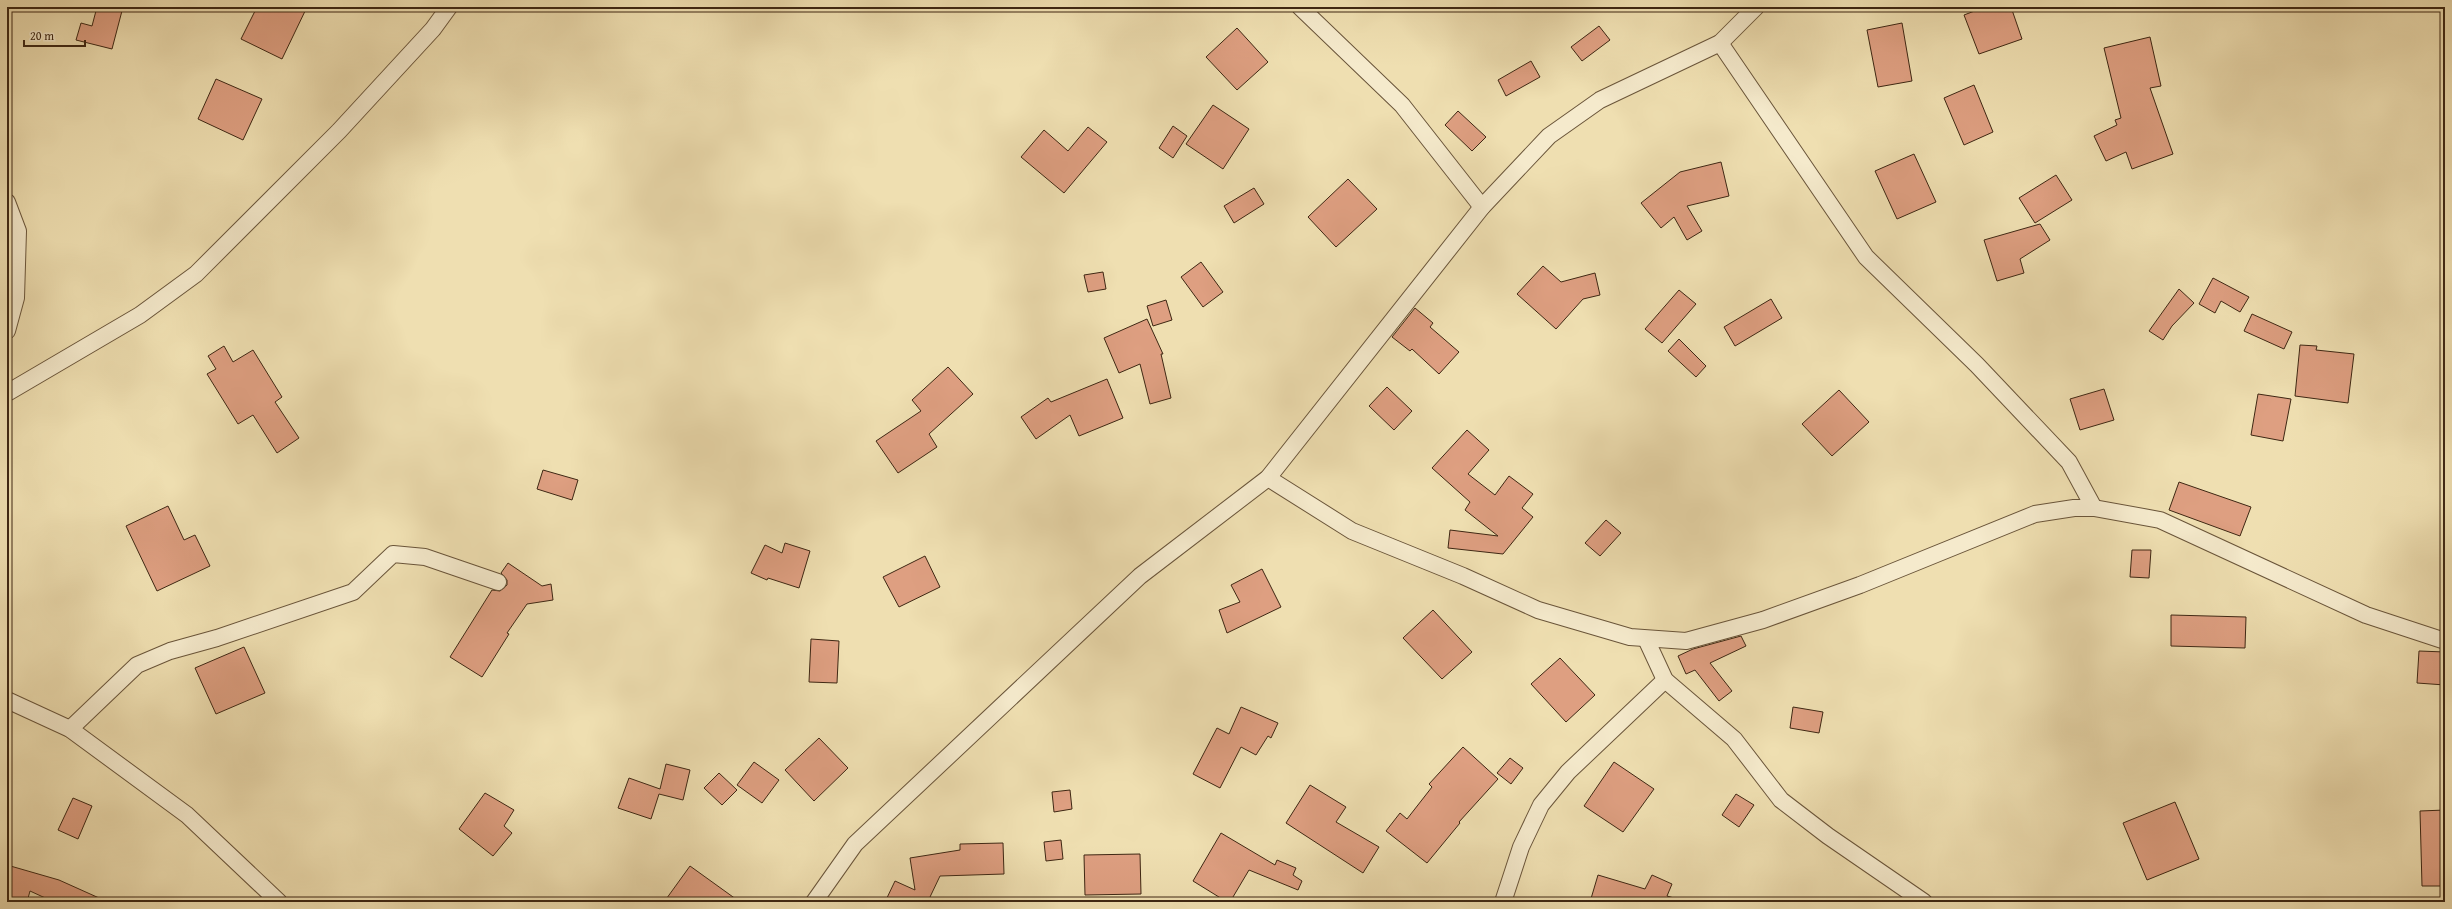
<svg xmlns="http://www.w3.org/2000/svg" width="2452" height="909" font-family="'Gentium Book Plus',serif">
<rect width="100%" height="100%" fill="#efdfb1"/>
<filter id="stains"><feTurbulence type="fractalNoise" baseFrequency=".005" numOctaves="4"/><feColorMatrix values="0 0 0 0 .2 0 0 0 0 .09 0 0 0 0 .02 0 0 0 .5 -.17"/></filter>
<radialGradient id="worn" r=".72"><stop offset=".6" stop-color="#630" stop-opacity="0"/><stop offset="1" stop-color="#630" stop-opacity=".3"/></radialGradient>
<g fill="#de9f81" stroke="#3e2713">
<polygon points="97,7 123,7 112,49 76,40 81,23 92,26"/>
<polygon points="257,7 307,7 282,59 241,39"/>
<polygon points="1985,7 2011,7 2022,39 1979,54 1964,15"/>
<polygon points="1902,23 1912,81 1878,87 1867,30"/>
<polygon points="1599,26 1610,40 1582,61 1571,47"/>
<polygon points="1237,28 1268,62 1237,90 1206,57"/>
<polygon points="2150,37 2161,86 2150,88 2173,154 2132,169 2126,152 2106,161 2094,136 2117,125 2115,120 2121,118 2104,48"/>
<polygon points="1531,61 1540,77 1506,96 1498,80"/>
<polygon points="216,79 262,99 243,140 198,119"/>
<polygon points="1974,85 1993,132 1964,145 1944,98"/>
<polygon points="1213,105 1249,129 1223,169 1186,144"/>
<polygon points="1458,111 1486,137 1472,151 1445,125"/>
<polygon points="1173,126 1187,136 1173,158 1159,148"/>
<polygon points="1088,127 1107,142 1064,193 1021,157 1044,130 1068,151"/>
<polygon points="1914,154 1936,202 1897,219 1875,171"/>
<polygon points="1721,162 1729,196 1687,206 1702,231 1687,240 1674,217 1661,228 1641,203 1680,172"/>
<polygon points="2056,175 2072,200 2035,223 2019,198"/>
<polygon points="1348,179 1377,209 1336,247 1308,217"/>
<polygon points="1254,188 1264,204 1234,223 1224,206"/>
<polygon points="2040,224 2050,240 2020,259 2024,273 1997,281 1984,240"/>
<polygon points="1201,262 1223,292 1203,307 1181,277"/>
<polygon points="1543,266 1561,282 1595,273 1600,295 1583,299 1556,329 1517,294"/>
<polygon points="1103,272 1106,289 1088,292 1084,275"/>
<polygon points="2213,278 2249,297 2240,312 2221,301 2215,313 2199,304"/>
<polygon points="2179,289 2194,303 2172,326 2163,340 2149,331"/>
<polygon points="1679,290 1696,304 1662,343 1645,329"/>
<polygon points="1771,299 1782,318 1735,346 1724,327"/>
<polygon points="1166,300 1172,320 1153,326 1147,306"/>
<polygon points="1415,308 1433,323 1430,327 1459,352 1439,374 1412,349 1410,351 1392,337"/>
<polygon points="2252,314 2292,332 2284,349 2244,331"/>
<polygon points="1147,319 1163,354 1161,354 1171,398 1150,404 1140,364 1119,373 1104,338"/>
<polygon points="1679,339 1706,366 1696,377 1668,351"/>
<polygon points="2300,345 2317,346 2316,350 2354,354 2348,403 2295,396"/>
<polygon points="224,346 233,362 253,350 282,397 275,402 299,438 277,453 253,415 238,424 207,374 216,369 208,356"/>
<polygon points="948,367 973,394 929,434 937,447 898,473 876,441 921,411 912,400"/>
<polygon points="1107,379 1123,418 1079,436 1070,415 1036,439 1021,417 1048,398 1051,402"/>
<polygon points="1387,387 1412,411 1394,430 1369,406"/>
<polygon points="2104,389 2114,420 2080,430 2070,399"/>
<polygon points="1839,390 1869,422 1832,456 1802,424"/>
<polygon points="2258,394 2291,399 2283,441 2251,435"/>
<polygon points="1467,430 1489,450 1468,474 1495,495 1509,476 1533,494 1522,508 1533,517 1503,554 1448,548 1450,530 1498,536 1465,510 1470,502 1432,468"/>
<polygon points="543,470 578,480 572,500 537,489"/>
<polygon points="2179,482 2251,507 2240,536 2169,510"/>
<polygon points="168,506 184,540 195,535 210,566 157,591 126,526"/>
<polygon points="1606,520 1621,533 1600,556 1585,543"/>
<polygon points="785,543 810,551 799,588 768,578 767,580 751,573 765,545 782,553"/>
<polygon points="2132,550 2151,550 2149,578 2130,577"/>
<polygon points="925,556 940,587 899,607 883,577"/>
<polygon points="508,563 542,586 551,584 553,600 527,604 507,633 509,634 482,677 450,657 492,590 500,591 507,585 507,580 501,573"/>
<polygon points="1262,569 1281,607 1227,633 1219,610 1240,602 1231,585"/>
<polygon points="1433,610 1472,652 1442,679 1403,638"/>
<polygon points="2171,615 2246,617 2245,648 2171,646"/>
<polygon points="1741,636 1746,646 1710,663 1732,691 1719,701 1695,670 1686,674 1678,656 1693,649"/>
<polygon points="811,639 839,641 837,683 809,682"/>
<polygon points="244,647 265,693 216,714 195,668"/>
<polygon points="2419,651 2445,652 2445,685 2417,683"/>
<polygon points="1560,658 1595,695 1566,722 1531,684"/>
<polygon points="1241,707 1278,723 1271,738 1268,736 1256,755 1241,747 1220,788 1193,774 1217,728 1229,734"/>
<polygon points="1793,707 1823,712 1819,733 1790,728"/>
<polygon points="819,738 848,768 814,801 785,770"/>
<polygon points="1463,747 1498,779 1459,822 1460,823 1427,863 1386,831 1400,813 1407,819 1432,787 1429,784"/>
<polygon points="1510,758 1523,768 1511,784 1497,773"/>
<polygon points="754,762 779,780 762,803 737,785"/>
<polygon points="1614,762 1654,789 1623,832 1584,806"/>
<polygon points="666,764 690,770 683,800 659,794 651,819 618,808 629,778 660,789"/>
<polygon points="719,773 737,790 722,805 704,788"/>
<polygon points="1310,785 1346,807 1336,822 1379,847 1363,873 1286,823"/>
<polygon points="1070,790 1072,809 1054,812 1052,792"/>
<polygon points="485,793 514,810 504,826 512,833 493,856 459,829"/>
<polygon points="1736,794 1754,805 1739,827 1722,815"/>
<polygon points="73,798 92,806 78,839 58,830"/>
<polygon points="2175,802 2199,859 2147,880 2123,823"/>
<polygon points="2445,810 2445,886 2422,886 2420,811"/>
<polygon points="1221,833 1275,865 1277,860 1296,868 1293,875 1302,881 1298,890 1249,870 1230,902 1227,902 1193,881"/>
<polygon points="1061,840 1063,859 1046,861 1044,842"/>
<polygon points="1003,843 1004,874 940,876 930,897 941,902 885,902 895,881 915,890 910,858 960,850 960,844"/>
<polygon points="1140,854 1141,894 1085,895 1084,855"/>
<polygon points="7,865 59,880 108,902 54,902 30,891 27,902 7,902"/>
<polygon points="690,866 740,902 664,902"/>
<polygon points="1598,875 1645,889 1652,875 1672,884 1667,896 1674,898 1673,902 1590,902"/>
</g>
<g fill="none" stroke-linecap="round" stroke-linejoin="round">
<defs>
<g id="minor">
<polyline points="1300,7 1402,105 1482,207"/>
<polyline points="1720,43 1866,257 1977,365 2069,462 2094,508"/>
<polyline points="7,202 18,231 16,298 7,331"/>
<polyline points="7,393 140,315 196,274 339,131 433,29 449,7"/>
<polyline points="1268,478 1352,531 1463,576 1538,610 1630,637 1686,641 1763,620 1860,585 2035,514 2074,508 2094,508 2160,520 2366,615 2445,641"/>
<polyline points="1646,639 1665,680 1734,739 1781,800 1828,836 1924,902"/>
<polyline points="7,700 70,729 187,815 279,902"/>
<polyline points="70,729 137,665 170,651 217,638 353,592 393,554 425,557 498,582"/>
<polyline points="814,902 855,844 1140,576 1268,478 1482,207 1549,136 1600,100 1720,43 1756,7"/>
<polyline points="1503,902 1521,847 1541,805 1568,772 1665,680"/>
</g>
</defs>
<use href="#minor" stroke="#6a553a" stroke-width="18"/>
<use href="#minor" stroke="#f5eacc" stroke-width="16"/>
</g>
<rect width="2452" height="909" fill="none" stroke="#efdfb1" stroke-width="24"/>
<rect x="8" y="8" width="2436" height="893" fill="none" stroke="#3e2713" stroke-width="2"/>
<rect x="12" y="12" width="2428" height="885" fill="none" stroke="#3e2713"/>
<path d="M24 40v6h61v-6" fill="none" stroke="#3e2713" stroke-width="2"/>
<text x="30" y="40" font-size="12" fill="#3e2713" stroke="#f5eacc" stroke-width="3" paint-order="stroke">20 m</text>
<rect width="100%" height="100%" filter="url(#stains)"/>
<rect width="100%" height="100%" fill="url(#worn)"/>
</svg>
